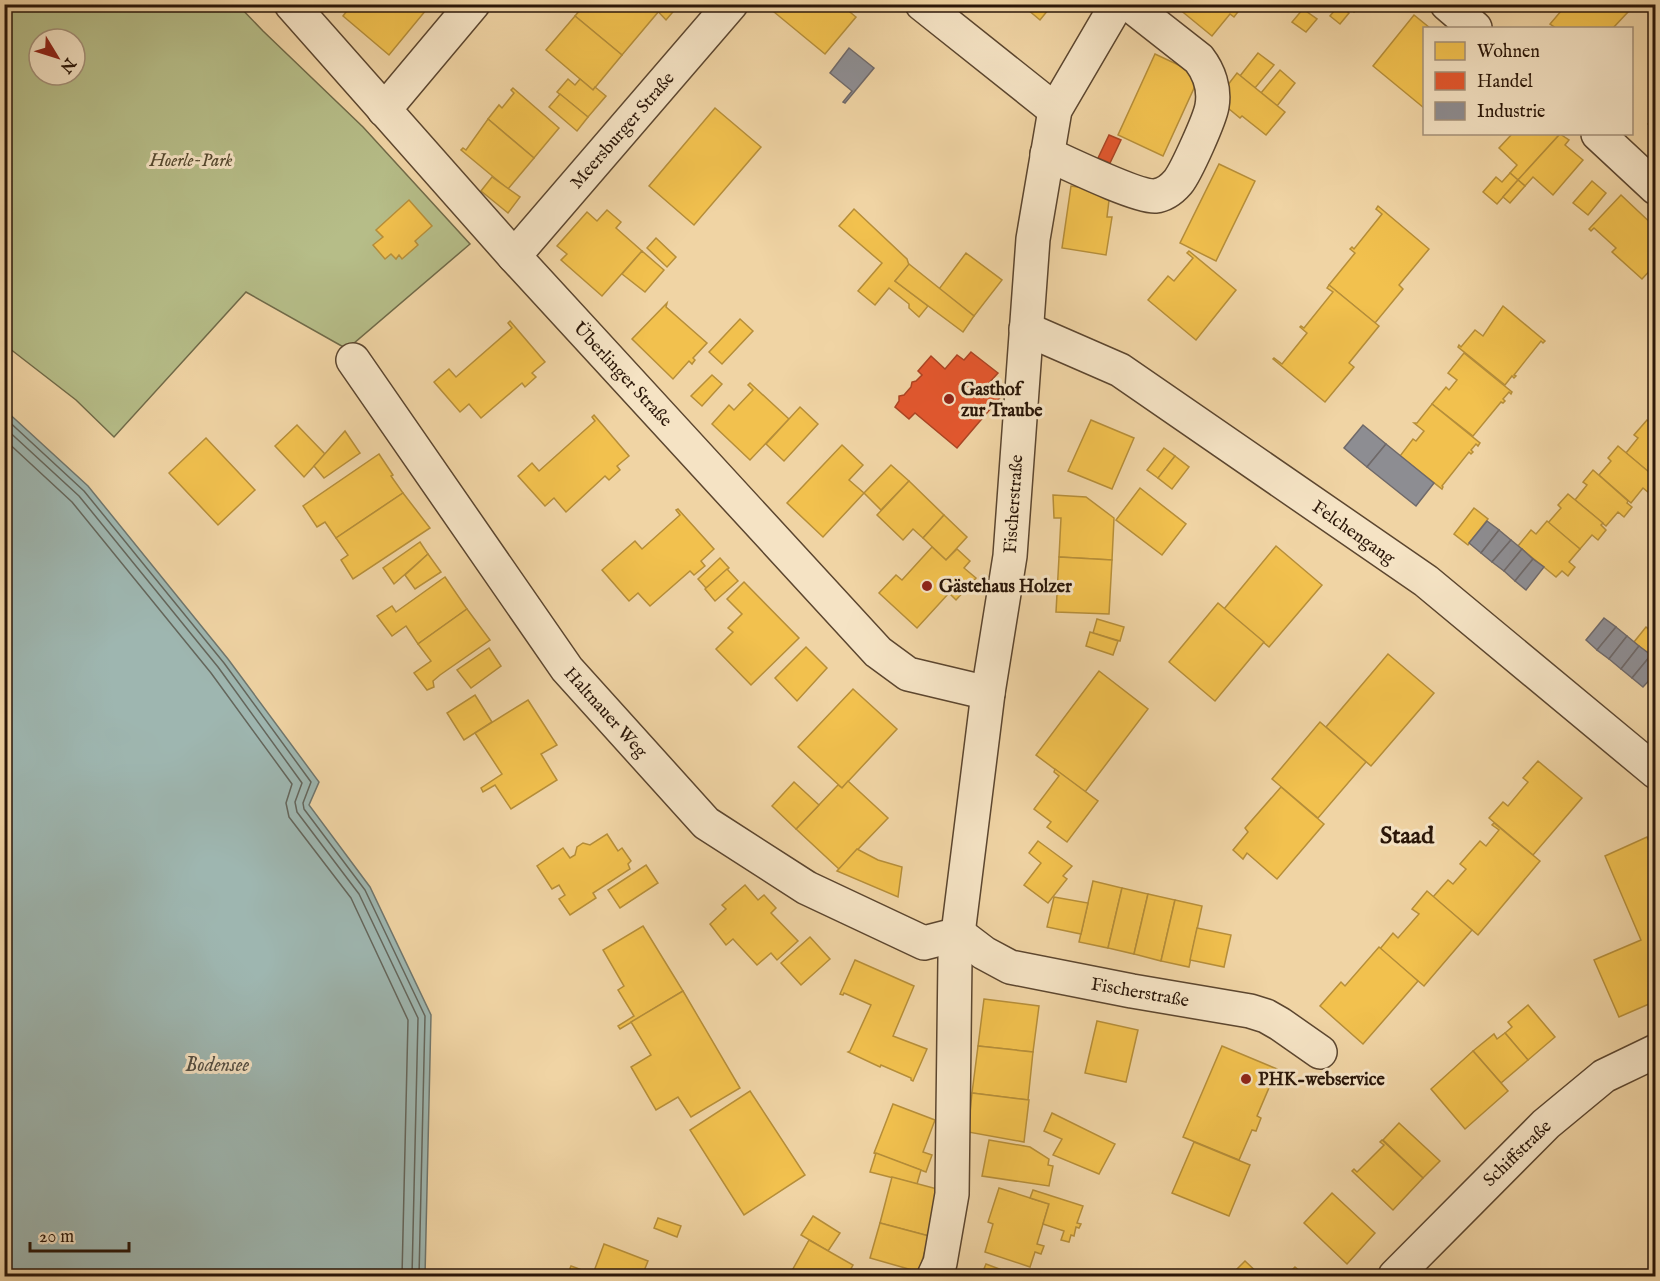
<svg xmlns="http://www.w3.org/2000/svg" width="1660" height="1281" font-family="'IM FELL English',serif">
<rect width="100%" height="100%" fill="#f0d4a4"/>
<filter id="stains"><feTurbulence type="fractalNoise" baseFrequency=".00333" numOctaves="4"/><feColorMatrix values="0 0 0 0 .2 0 0 0 0 .09 0 0 0 0 .02 0 0 0 .5 -.17"/></filter>
<radialGradient id="worn" r=".72"><stop offset=".6" stop-color="#630" stop-opacity="0"/><stop offset="1" stop-color="#630" stop-opacity=".3"/></radialGradient>
<path fill="#b6bd88" stroke="#706a48" stroke-width="1.5" fill-rule="evenodd" d="M4,5H238L263,31L363,127L470,244L347,349L246,292L114,437L76,400L5,345ZM39,39H75V75H39Z"/>
<polygon fill="#9eb6b0" stroke="#70766d" stroke-width="1.5" points="4,409 88,486 228,659 319,782 309,805 370,887 431,1015 425,1276 5,1276"/>
<g fill="#f2c14e" stroke="#b68e39" stroke-width="1.5">
<polygon points="352,4 431,4 389,55 343,16"/>
<polygon points="585,4 651,4 659,11 622,55 575,16"/>
<polygon points="651,4 676,4 678,6 666,20"/>
<polygon points="780,4 840,4 856,17 825,54 774,12"/>
<polygon points="1021,4 1053,4 1040,20"/>
<polygon points="1183,4 1244,4 1234,17 1230,14 1212,36 1179,9"/>
<polygon points="1344,4 1360,4 1354,12"/>
<polygon points="1567,4 1619,4 1628,12 1613,28 1556,28 1550,24"/>
<polygon points="1339,5 1349,13 1340,24 1330,16"/>
<polygon points="1303,9 1317,19 1306,32 1292,22"/>
<polygon points="1414,15 1430,28 1424,28 1424,108 1373,66"/>
<polygon points="575,16 622,55 593,90 546,50"/>
<polygon points="1258,53 1274,65 1255,88 1240,76"/>
<polygon points="1155,54 1200,75 1163,156 1118,135"/>
<polygon points="1280,70 1295,83 1277,106 1261,93"/>
<polygon points="1237,73 1285,112 1266,135 1242,116 1240,118 1217,99"/>
<polygon points="568,79 575,85 580,79 593,90 595,87 606,96 588,117 557,92"/>
<polygon points="513,88 559,128 534,158 488,119 499,105 502,108 514,93 511,90"/>
<polygon points="560,94 588,117 577,131 549,107"/>
<polygon points="715,108 761,147 694,225 649,186"/>
<polygon points="1656,115 1656,135 1653,133 1654,130 1648,124"/>
<polygon points="488,119 534,158 508,189 461,150 463,148 466,150"/>
<polygon points="1512,134 1560,134 1518,180 1510,173 1517,165 1499,148"/>
<polygon points="1560,134 1569,140 1565,145 1583,160 1553,195 1533,177 1525,186 1518,180"/>
<polygon points="1219,164 1255,181 1216,261 1180,243"/>
<polygon points="1510,173 1518,180 1497,204 1483,192 1496,177 1502,182"/>
<polygon points="492,177 520,197 508,213 481,191"/>
<polygon points="1518,180 1525,186 1510,203 1503,197"/>
<polygon points="1592,181 1606,193 1588,215 1573,203"/>
<polygon points="1071,186 1110,192 1107,217 1112,217 1106,255 1062,248"/>
<polygon points="1621,195 1656,228 1656,264 1642,279 1612,252 1616,248 1594,228 1591,231 1589,229"/>
<polygon points="409,200 432,226 415,241 418,245 402,259 399,255 396,259 391,254 385,259 373,245 383,237 376,230"/>
<polygon points="1378,206 1429,249 1399,285 1403,289 1375,323 1329,285 1355,253 1350,249 1352,247 1354,249 1382,214 1376,209"/>
<polygon points="854,209 907,259 909,265 895,281 928,306 919,317 909,308 909,304 889,288 875,305 858,291 882,263 839,226"/>
<polygon points="607,210 621,222 616,228 642,251 602,296 561,260 567,254 557,246 587,212 597,221"/>
<polygon points="656,238 676,257 667,267 647,248"/>
<polygon points="642,251 664,270 645,292 622,274"/>
<polygon points="1189,251 1236,290 1196,340 1148,300 1168,276 1174,281 1193,258 1187,253"/>
<polygon points="966,253 1002,280 974,316 939,289"/>
<polygon points="909,264 974,316 963,332 895,281"/>
<polygon points="1329,285 1379,326 1349,363 1354,367 1325,402 1273,359 1274,358 1282,364 1307,333 1300,327 1301,326 1304,328 1333,292 1327,288"/>
<polygon points="667,303 666,307 707,343 693,358 695,360 692,364 689,361 673,379 632,339"/>
<polygon points="1503,306 1545,341 1543,343 1541,341 1514,375 1516,376 1514,378 1512,376 1505,385 1458,347 1459,345 1461,347 1475,330 1483,336"/>
<polygon points="740,319 753,331 722,364 709,352"/>
<polygon points="510,321 545,362 532,373 536,377 525,387 522,383 481,418 469,404 460,412 434,382 449,369 456,377 512,328 508,323"/>
<polygon points="1464,353 1512,392 1511,394 1509,392 1503,399 1505,401 1503,403 1501,402 1473,436 1432,404 1446,387 1449,390 1457,380 1448,373"/>
<polygon points="712,375 722,384 702,406 691,396"/>
<polygon points="750,383 789,419 750,460 712,424 729,405 734,410 753,390 748,385"/>
<polygon points="1432,404 1480,443 1478,446 1476,444 1471,450 1473,452 1471,454 1469,452 1442,486 1443,487 1442,489 1400,456 1413,439 1416,441 1424,431 1414,423 1417,423"/>
<polygon points="800,407 818,424 784,461 766,444"/>
<polygon points="594,415 629,456 617,466 620,470 609,480 605,476 566,512 554,498 545,506 518,476 532,463 539,471 595,421 592,417"/>
<polygon points="1091,420 1134,438 1112,489 1068,471"/>
<polygon points="1647,420 1656,427 1656,478 1626,453 1638,438 1634,435"/>
<polygon points="297,425 325,454 304,477 275,446"/>
<polygon points="345,431 360,453 324,478 314,466"/>
<polygon points="206,438 255,490 218,525 169,473"/>
<polygon points="842,445 863,465 849,480 864,493 823,537 787,503"/>
<polygon points="1618,446 1656,478 1656,486 1649,493 1643,488 1631,503 1599,475 1611,461 1608,458"/>
<polygon points="1164,448 1175,456 1158,478 1147,470"/>
<polygon points="379,454 393,475 391,476 403,493 336,538 325,522 317,527 303,506"/>
<polygon points="1175,456 1189,467 1172,489 1158,478"/>
<polygon points="891,465 909,481 881,510 864,493"/>
<polygon points="1593,470 1628,501 1627,503 1632,507 1624,517 1618,512 1606,526 1575,500 1587,485 1583,482"/>
<polygon points="909,481 944,515 923,538 913,529 903,540 877,515"/>
<polygon points="1140,488 1186,524 1162,555 1116,520"/>
<polygon points="403,493 430,528 353,579 341,560 348,555 336,538"/>
<polygon points="1568,494 1603,523 1601,525 1606,530 1598,540 1592,535 1580,549 1548,523 1561,508 1558,505"/>
<polygon points="1053,495 1086,497 1114,518 1112,560 1059,557 1061,518 1054,518"/>
<polygon points="1474,508 1488,519 1468,545 1454,534"/>
<polygon points="678,509 714,549 701,561 705,566 694,575 690,571 650,606 638,593 629,601 602,570 635,541 642,549 680,515 676,510"/>
<polygon points="944,515 967,537 946,560 923,538"/>
<polygon points="1547,521 1580,549 1569,562 1575,567 1568,576 1562,571 1556,577 1518,546 1531,530 1536,534"/>
<polygon points="420,542 428,554 394,584 383,568"/>
<polygon points="1276,546 1322,585 1269,647 1224,609"/>
<polygon points="932,547 946,560 957,549 970,561 964,568 976,578 956,600 949,593 917,628 879,593 896,575 902,580"/>
<polygon points="428,554 441,572 415,589 405,575"/>
<polygon points="1059,557 1112,560 1109,614 1056,612"/>
<polygon points="720,558 729,568 706,588 698,579"/>
<polygon points="727,569 738,581 715,601 705,589"/>
<polygon points="445,577 467,609 418,644 406,626 392,636 377,616 392,606 396,612"/>
<polygon points="744,582 799,638 751,685 716,649 733,632 728,628 742,614 727,599"/>
<polygon points="1218,603 1264,642 1215,701 1169,662"/>
<polygon points="467,609 490,640 440,675 433,681 434,687 427,690 414,673 431,661 418,644"/>
<polygon points="1097,619 1124,627 1120,641 1093,633"/>
<polygon points="1656,626 1656,660 1634,642 1646,627 1651,631"/>
<polygon points="1090,632 1118,641 1113,655 1086,646"/>
<polygon points="806,647 827,668 797,701 775,678"/>
<polygon points="489,648 501,666 471,688 457,670"/>
<polygon points="1388,654 1434,693 1371,766 1326,727"/>
<polygon points="1099,671 1148,709 1085,792 1036,755"/>
<polygon points="853,689 897,729 842,788 798,747"/>
<polygon points="475,695 492,722 464,740 447,713"/>
<polygon points="528,700 557,745 541,754 557,780 511,809 495,785 483,792 481,788 502,774 475,733"/>
<polygon points="1320,722 1366,762 1318,818 1272,779"/>
<polygon points="1538,761 1582,798 1533,855 1489,818 1503,802 1508,806 1528,782 1523,778"/>
<polygon points="1055,769 1098,801 1067,842 1047,827 1051,822 1034,809 1059,776 1054,772"/>
<polygon points="848,781 888,818 839,869 796,829 838,785 842,788"/>
<polygon points="794,782 819,805 796,829 772,806"/>
<polygon points="1281,787 1324,824 1277,879 1247,853 1243,859 1233,850 1248,832 1245,828"/>
<polygon points="1494,823 1540,861 1478,935 1433,897 1448,880 1453,884 1466,869 1460,864 1480,841 1486,846 1499,830 1492,825"/>
<polygon points="607,834 618,851 622,848 631,861 628,864 630,869 593,893 596,898 570,915 559,899 565,895 559,885 552,889 537,866 563,848 570,858 575,855 577,847 583,843 590,845"/>
<polygon points="1647,837 1656,857 1656,1001 1619,1017 1594,960 1641,940 1605,856"/>
<polygon points="1038,841 1072,866 1063,876 1067,879 1048,903 1024,885 1041,863 1029,853"/>
<polygon points="857,849 878,860 902,867 898,897 837,871"/>
<polygon points="646,865 658,883 620,908 608,890"/>
<polygon points="1093,881 1122,888 1108,948 1079,942"/>
<polygon points="745,885 758,900 764,895 776,908 771,913 798,941 777,960 771,953 757,965 733,939 726,945 710,924 726,909 722,905"/>
<polygon points="1122,888 1148,894 1134,954 1108,948"/>
<polygon points="1427,891 1472,930 1424,986 1380,949 1393,933 1398,938 1419,914 1412,909"/>
<polygon points="1148,894 1175,900 1161,961 1134,954"/>
<polygon points="1054,897 1088,903 1081,934 1047,927"/>
<polygon points="1175,900 1202,906 1189,967 1161,961"/>
<polygon points="643,926 683,991 620,1029 618,1026 634,1016 618,990 624,986 603,950"/>
<polygon points="1197,928 1231,935 1224,967 1190,960"/>
<polygon points="810,937 830,959 801,985 781,963"/>
<polygon points="1379,947 1418,981 1363,1044 1320,1006 1341,982 1345,986"/>
<polygon points="855,960 914,986 893,1036 927,1049 913,1081 911,1080 911,1078 881,1065 880,1067 848,1052 850,1051 871,1005 844,993 843,995 840,994"/>
<polygon points="683,991 740,1088 691,1117 678,1097 656,1110 631,1067 651,1055 631,1022"/>
<polygon points="984,999 1039,1006 1033,1052 978,1046"/>
<polygon points="1528,1005 1555,1037 1528,1060 1505,1033 1512,1027 1508,1022"/>
<polygon points="1097,1021 1138,1030 1126,1082 1085,1073"/>
<polygon points="1505,1033 1528,1060 1501,1083 1473,1051 1494,1034 1497,1039"/>
<polygon points="978,1046 1033,1052 1028,1100 972,1093"/>
<polygon points="1222,1046 1277,1069 1257,1116 1261,1118 1256,1131 1252,1130 1239,1160 1183,1137"/>
<polygon points="1473,1051 1508,1091 1465,1129 1431,1089"/>
<polygon points="750,1091 805,1175 744,1215 690,1130"/>
<polygon points="972,1093 1029,1100 1024,1142 968,1132"/>
<polygon points="893,1104 935,1120 923,1152 932,1155 926,1172 874,1153"/>
<polygon points="1052,1113 1115,1144 1099,1174 1053,1155 1062,1139 1044,1131"/>
<polygon points="1399,1123 1440,1161 1423,1178 1383,1140"/>
<polygon points="989,1140 1030,1147 1049,1159 1048,1165 1053,1166 1049,1186 982,1176"/>
<polygon points="1382,1140 1423,1178 1393,1210 1352,1171 1354,1169 1357,1172 1384,1145 1380,1142"/>
<polygon points="1194,1142 1250,1165 1229,1216 1172,1193"/>
<polygon points="876,1153 921,1170 917,1184 870,1172"/>
<polygon points="892,1177 941,1190 929,1236 880,1223"/>
<polygon points="999,1188 1049,1204 1037,1244 1044,1246 1041,1254 1035,1252 1030,1267 985,1252 993,1224 988,1222"/>
<polygon points="1033,1190 1083,1206 1077,1223 1081,1224 1079,1228 1076,1227 1074,1236 1071,1235 1069,1242 1061,1240 1064,1231 1043,1224 1049,1204 1030,1198"/>
<polygon points="1332,1193 1375,1233 1347,1264 1304,1223"/>
<polygon points="813,1216 840,1233 828,1251 801,1235"/>
<polygon points="658,1218 681,1226 677,1237 654,1228"/>
<polygon points="880,1223 929,1236 919,1272 870,1258"/>
<polygon points="809,1240 853,1265 847,1276 789,1276"/>
<polygon points="604,1244 648,1261 642,1276 567,1276 571,1266 593,1274"/>
<polygon points="1245,1261 1261,1276 1230,1276"/>
<polygon points="986,1264 1018,1276 981,1276"/>
<polygon points="1295,1267 1306,1276 1286,1276"/>
</g>
<g fill="#e4572e" stroke="#ac4423" stroke-width="1.5">
<polygon points="1109,135 1121,140 1110,163 1098,158"/>
<polygon points="971,352 998,373 989,383 1003,394 957,448 915,413 909,419 895,407 899,401 899,396 904,395 911,387 912,382 916,381 922,375 918,371 931,356 945,369 957,355 964,360"/>
</g>
<g fill="#8d8d92" stroke="#6f6969" stroke-width="1.5">
<polygon points="849,48 874,68 845,103 843,102 852,91 830,73"/>
<polygon points="1363,425 1386,444 1367,467 1344,448"/>
<polygon points="1386,444 1434,483 1416,506 1367,467"/>
<polygon points="1487,521 1499,530 1481,553 1469,543"/>
<polygon points="1499,530 1511,540 1492,562 1481,553"/>
<polygon points="1511,540 1522,549 1504,571 1492,562"/>
<polygon points="1522,549 1533,559 1515,581 1504,571"/>
<polygon points="1533,559 1544,567 1526,590 1515,581"/>
<polygon points="1604,618 1616,627 1597,650 1586,640"/>
<polygon points="1616,627 1627,636 1609,659 1597,650"/>
<polygon points="1627,636 1639,646 1621,669 1609,659"/>
<polygon points="1639,646 1651,655 1632,678 1621,669"/>
<polygon points="1651,655 1656,660 1656,673 1643,687 1632,678"/>
</g>
<g fill="none" stroke-linecap="round" stroke-linejoin="round">
<g stroke="#64665c" stroke-width="1.5">
<polyline points="4,417 84,491 224,663 311,782 303,803 304,809 365,890 425,1016 419,1276"/>
<polyline points="4,427 79,496 218,667 302,783 295,802 297,812 359,894 418,1018 412,1276"/>
<polyline points="4,439 72,502 211,673 292,784 286,803 289,817 351,898 408,1020 402,1276"/>
</g>
<defs>
<g id="minor">
<polyline points="291,4 514,256 878,652 908,674 988,693"/>
<polyline points="922,4 1055,110"/>
<polyline points="1447,4 1475,28"/>
<polyline points="384,110 473,4"/>
<polyline points="1598,134 1656,188"/>
<path d="M1047,154C1067,163 1137,197 1155,196C1164,195 1172,189 1178,182C1186,172 1210,119 1212,106C1215,89 1209,72 1199,59L1129,4"/>
<polyline points="514,256 731,4"/>
<polyline points="1026,329 1120,370 1426,581 1656,772"/>
<polyline points="353,360 567,669 706,823 807,888 924,943 959,934"/>
<polyline points="959,934 984,953 1010,967 1132,991 1250,1011 1266,1016 1280,1024 1320,1052"/>
<polyline points="934,1276 940,1263 952,1194 955,958 988,693 1010,556 1033,239 1055,110 1117,4"/>
<polyline points="1395,1276 1546,1124 1604,1076 1656,1051"/>
</g>
</defs>
<use href="#minor" stroke="#5c462f" stroke-width="36"/>
<use href="#minor" stroke="#f5e3c4" stroke-width="33"/>
</g>
<g fill="#8f2418" stroke="#f5e3c4" stroke-width="2">
<circle cx="949" cy="399" r="6"/>
<circle cx="927" cy="586" r="6"/>
<circle cx="1246" cy="1079" r="6"/>
</g>
<g text-anchor="middle" stroke-width="6" stroke-linejoin="round" paint-order="stroke">
<g font-size="18" fill="#2a1608" stroke="#f5e3c4">
<text transform="translate(622 130) rotate(-49)" y="6">Meersburger Straße</text>
<text transform="translate(623 374) rotate(47)" y="6">Überlinger Straße</text>
<text transform="translate(1013 504) rotate(-86)" y="6">Fischerstraße</text>
<text transform="translate(1354 532) rotate(35)" y="6">Felchengang</text>
<text transform="translate(606 712) rotate(48)" y="6">Haltnauer Weg</text>
<text transform="translate(1140 992) rotate(10)" y="6">Fischerstraße</text>
<text transform="translate(1517 1153) rotate(-44)" y="6">Schiffstraße</text>
</g>
<g font-size="18" font-style="italic" fill="#54482e" stroke="#f5e3c4">
<text x="191" y="166">Hoerle-Park</text>
</g>
<g font-size="18" font-weight="bold" fill="#2a1608" stroke="#f5e3c4" text-anchor="start">
<text x="961" y="395">Gasthof<tspan x="961" dy="21">zur Traube</tspan></text>
<text x="939" y="592">Gästehaus Holzer</text>
<text x="1258" y="1085">PHK-webservice</text>
</g>
<g font-size="20" font-style="italic" fill="#534e43" stroke="#f5e3c4">
<text x="217" y="1071">Bodensee</text>
</g>
<g font-size="24" font-weight="bold" fill="#2a1608" stroke="#f5e3c4">
<text x="1407" y="843">Staad</text>
</g>
</g>
<rect width="1660" height="1281" fill="none" stroke="#f0d4a4" stroke-width="24"/>
<rect x="6" y="6" width="1648" height="1269" fill="none" stroke="#2a1608" stroke-width="3"/>
<rect x="12" y="12" width="1636" height="1257" fill="none" stroke="#2a1608" stroke-width="1.5"/>
<rect x="1423" y="27" width="210" height="108" fill="#f5e3c4" stroke="#a49179" stroke-width="1.5"/>
<rect x="1435" y="42" width="30" height="18" fill="#f2c14e" stroke="#a49179" stroke-width="1.5"/>
<text x="1477" y="57" font-size="18" fill="#2a1608">Wohnen</text>
<rect x="1435" y="72" width="30" height="18" fill="#e4572e" stroke="#a49179" stroke-width="1.5"/>
<text x="1477" y="87" font-size="18" fill="#2a1608">Handel</text>
<rect x="1435" y="102" width="30" height="18" fill="#8d8d92" stroke="#a49179" stroke-width="1.5"/>
<text x="1477" y="117" font-size="18" fill="#2a1608">Industrie</text>
<g transform="translate(57 57) rotate(128)"><circle r="28" fill="#f5e3c4" stroke="#a49179" stroke-width="1.5"/>
<path d="M0-4.5L10 22L0 15L-10 22Z" fill="#8f2418"/>
<text y="-9" font-size="16" font-weight="bold" text-anchor="middle" fill="#2a1608">N</text>
</g>
<path d="M30 1242v9h99v-9" fill="none" stroke="#2a1608" stroke-width="3"/>
<text x="39" y="1242" font-size="18" fill="#2a1608" stroke="#f5e3c4" stroke-width="4.5" paint-order="stroke">20 m</text>
<rect width="100%" height="100%" filter="url(#stains)"/>
<rect width="100%" height="100%" fill="url(#worn)"/>
</svg>
